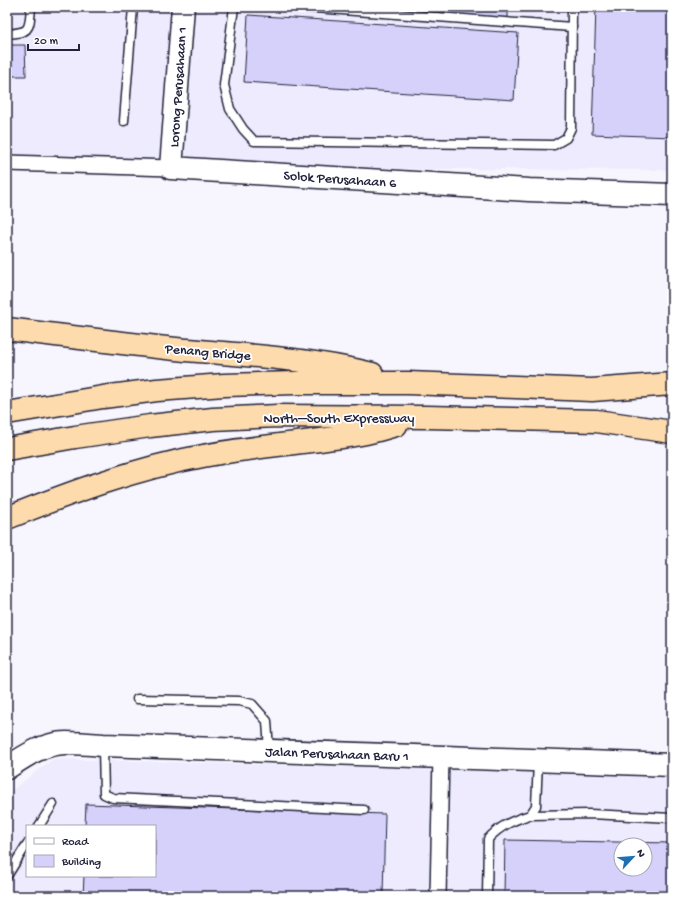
<svg xmlns="http://www.w3.org/2000/svg" width="679" height="903" font-family="'Gochi Hand',sans-serif">
<rect width="100%" height="100%" fill="#f7f6fe"/>
<filter id="ink" filterUnits="userSpaceOnUse"><feTurbulence type="fractalNoise" baseFrequency=".025" numOctaves="2"/><feDisplacementMap in="SourceGraphic" scale="8" xChannelSelector="R" yChannelSelector="G"/><feConvolveMatrix kernelMatrix="1 2 1 2 8 2 1 2 1" color-interpolation-filters="sRGB"/></filter>
<g filter="url(#ink)">
<g fill="#edebfd" fill-rule="evenodd">
<polygon points="7,7 672,7 672,170 205,168 7,164"/>
<path d="M53,759L672,775V896H7V794ZM27,826H155V876H27ZM621,845H645V869H621Z"/>
</g>
<g fill="#d5d1fa" stroke="#22223b" fill-rule="evenodd">
<polygon points="326,7 508,7 508,18"/>
<polygon points="596,7 672,7 672,137 592,134"/>
<polygon points="248,15 518,33 514,100 244,82"/>
<polygon points="7,45 25,45 26,76 7,76"/>
<polygon points="86,804 385,814 383,896 83,896 84,876 155,876 155,826 85,826"/>
<path d="M505,840L672,843V896H504ZM621,845H645V869H621Z"/>
</g>
<g fill="none" stroke-linecap="round" stroke-linejoin="round">
<defs>
<g id="lane">
<polyline points="234,7 224,85 230,109 243,129 254,141 554,145 566,138 571,128 572,7"/>
<polyline points="301,7 572,27"/>
<path d="M7,34C31,32 29,30 31,7"/>
<polyline points="124,121 133,7"/>
<polyline points="137,699 239,701 252,704 267,721 269,750"/>
<polyline points="103,746 104,794 113,798 364,810"/>
<polyline points="530,815 590,814 672,818"/>
<polyline points="39,826 53,804"/>
<polyline points="7,876 27,844"/>
<path d="M487,896L488,839C500,826 513,820 530,815L536,806L538,762"/>
</g>
<g id="street">
<polyline points="7,163 171,168"/>
<polyline points="438,896 441,757"/>
</g>
<g id="secondary">
<polyline points="183,7 171,168 529,190 672,195"/>
<path d="M7,768C25,756 44,743 66,743C78,743 91,744 103,745L672,765"/>
</g>
<g id="highway">
<path d="M7,329C63,336 120,343 176,349C241,355 308,358 372,374"/>
<polyline points="7,413 103,397 157,390 224,385 295,383 408,383 592,390 672,384"/>
<polyline points="7,449 75,437 150,426 213,419 278,416 427,417 596,421 672,432"/>
<path d="M7,518C69,493 137,468 203,456C255,446 309,443 361,434C373,432 385,428 396,425"/>
</g>
</defs>
<use href="#lane" stroke="#22223b" stroke-width="11"/>
<use href="#street" stroke="#22223b" stroke-width="18"/>
<use href="#secondary" stroke="#22223b" stroke-width="25"/>
<use href="#highway" stroke="#22223b" stroke-width="25"/>
<use href="#lane" stroke="#fff" stroke-width="8"/>
<use href="#street" stroke="#fff" stroke-width="15"/>
<use href="#secondary" stroke="#fff" stroke-width="22"/>
<use href="#highway" stroke="#fedbac" stroke-width="22"/>
</g>
</g>
<g text-anchor="middle" stroke-width="3.5" stroke-linejoin="round" paint-order="stroke">
<g font-size="14" fill="#22223b" stroke="#fff">
<text transform="translate(177 87) rotate(-86)" y="5">Lorong Perusahaan 1</text>
<text transform="translate(340 178) rotate(4)" y="5">Solok Perusahaan 6</text>
<text transform="translate(208 351) rotate(5)" y="5">Penang Bridge</text>
<text x="339" y="422">North–South Expressway</text>
<text transform="translate(337 753) rotate(2)" y="5">Jalan Perusahaan Baru 1</text>
</g>
</g>
<rect width="679" height="903" fill="none" stroke="#fff" stroke-width="24"/>
<rect x="12" y="12" width="655" height="879" fill="none" stroke="#22223b" stroke-width="1.5" filter="url(#ink)"/>
<rect x="26" y="825" width="130" height="52" fill="#ffffff" stroke="#a7a7b1"/>
<rect x="34" y="838" width="20" height="6" fill="#ffffff" stroke="#a7a7b1"/>
<text x="62" y="845" font-size="12" fill="#22223b">Road</text>
<rect x="34" y="855" width="20" height="12" fill="#d5d1fa" stroke="#a7a7b1"/>
<text x="62" y="865" font-size="12" fill="#22223b">Building</text>
<g transform="translate(633 857) rotate(64)"><circle r="19" fill="#ffffff" stroke="#a7a7b1"/>
<path d="M0-3L7 15L0 10L-7 15Z" fill="#1f6fb2"/>
<text y="-6" font-size="11" font-weight="bold" text-anchor="middle" fill="#22223b">N</text>
</g>
<path d="M28 44v6h51v-6" fill="none" stroke="#22223b" stroke-width="2"/>
<text x="34" y="44" font-size="12" fill="#22223b" stroke="#ffffff" stroke-width="3" paint-order="stroke">20 m</text>
</svg>
